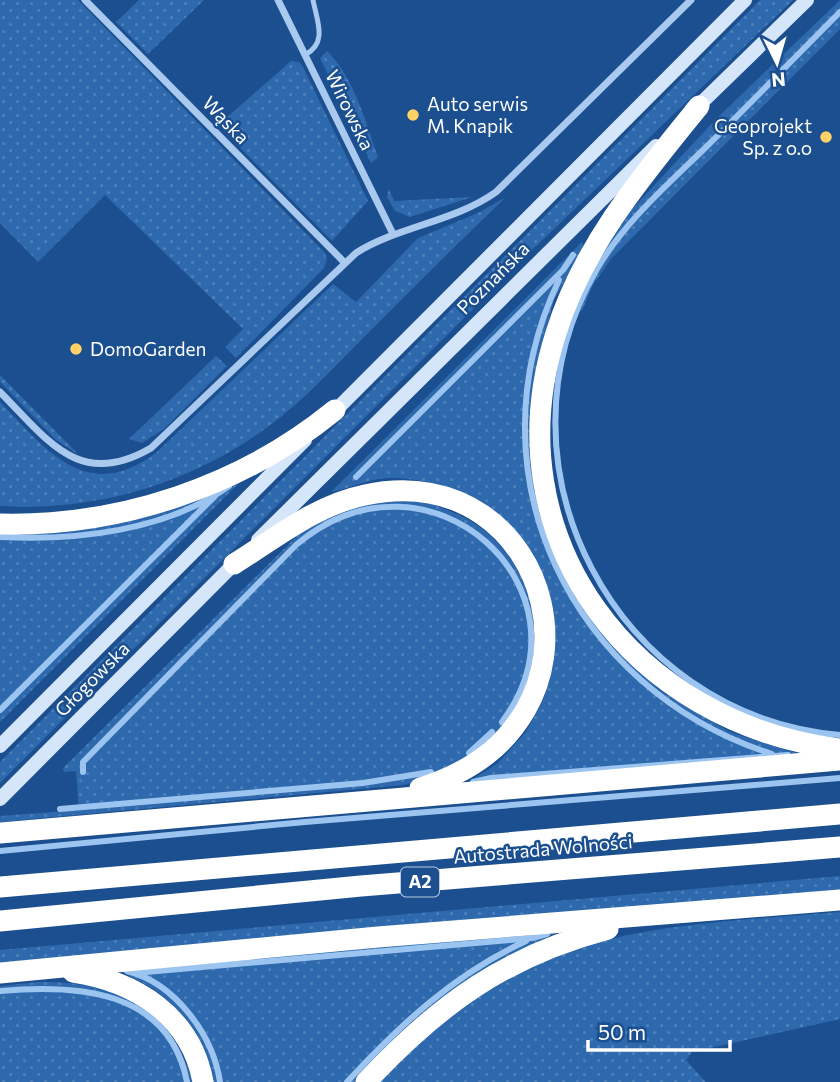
<svg xmlns="http://www.w3.org/2000/svg" width="840" height="1082" font-family="Commissioner,sans-serif">
<defs>
<pattern id="grass-dots" width="8" height="8" patternUnits="userSpaceOnUse" patternTransform="scale(1.75)"><rect width="8" height="8" fill="#2e69ad"/><path d="M2 2h.1M6 6h.1" fill="none" stroke="#4d80b9" stroke-width="1.8" stroke-linecap="round"/></pattern>
</defs>
<rect width="100%" height="100%" fill="#1b4f8f"/>
<g fill="url(#grass-dots)">
<polygon points="0,0 78,0 325,253 327,259 324,268 236,358 225,347 243,329 105,195 38,262 0,223"/>
<polygon points="139,0 204,0 148,54 116,22"/>
<polygon points="760,0 793,0 530,252 0,783 0,762"/>
<polygon points="840,0 840,29 611,259 593,285 582,311 572,308 621,222 633,208 716,119"/>
<path d="M327,51C354,77 366,123 378,157L371,163L320,58Z"/>
<polygon points="291,61 299,62 303,67 368,201 332,241 218,125"/>
<polygon points="389,189 394,201 472,197 410,217 395,211 387,197"/>
<path d="M506,197C460,241 415,286 370,331C341,360 313,391 282,416C202,480 103,512 0,506V402C46,449 87,506 157,452L333,284L356,302L418,238L480,212Z"/>
<path d="M582,242L584,247L554,300L538,361L532,400L580,601L605,637L661,691L730,732L796,753L465,784L497,764L526,732L544,698L554,652L552,611L473,501C445,485 411,475 379,479C362,482 347,489 331,492Z"/>
<polygon points="216,356 227,366 164,429 142,443 129,439"/>
<polygon points="0,375 79,455 56,440 0,382"/>
<polygon points="243,479 0,722 0,532"/>
<path d="M424,501C449,511 475,519 494,539C550,594 546,684 493,741C480,755 423,781 403,785L0,822V816L79,810L76,771L64,772L63,768L303,530L360,502Z"/>
<polygon points="840,876 840,890 0,963 0,950"/>
<path d="M840,912V1019L692,1052L686,1060L706,1082H379C407,1054 435,1026 466,1003C574,923 712,923 840,912Z"/>
<path d="M558,932L499,961L357,1082H213C204,1043 183,1007 148,986C139,980 128,977 119,970L120,968Z"/>
<path d="M39,982C115,981 170,1006 193,1082H0V986Z"/>
</g>
<g fill="none" stroke-linecap="round" stroke-linejoin="round">
<g stroke="#9cc4f0" stroke-width="6">
<path d="M840,12C794,58 749,105 702,151C665,187 623,224 597,269C483,465 616,716 840,735"/>
<path d="M559,280C466,474 572,690 772,754"/>
<polyline points="356,477 563,270 573,255"/>
<path d="M0,537C75,541 166,531 229,486"/>
<polyline points="0,710 215,496"/>
<polyline points="469,753 492,732"/>
<path d="M83,772V762L296,545C428,433 601,589 502,722"/>
<polyline points="473,782 491,778 788,755"/>
<polyline points="60,809 363,783 431,772"/>
<polyline points="0,851 305,822 840,778"/>
<path d="M127,971C175,983 213,1035 220,1082"/>
<polyline points="135,973 532,938 547,934"/>
<path d="M0,991C76,984 169,989 187,1082"/>
<path d="M347,1082C400,1025 454,974 526,941"/>
</g>
<path stroke="#a9c9ee" stroke-width="5" d="M305,55C328,43 317,21 313,0"/>
<g stroke="#a9c9ee" stroke-width="7">
<polyline points="85,0 344,262"/>
<polyline points="278,0 393,234"/>
<path d="M0,392C48,440 79,490 151,448L356,253C399,226 454,222 496,192L691,0"/>
</g>
<g stroke="#d6e6fa" stroke-width="14">
<polyline points="694,110 807,0"/>
<polyline points="330,416 745,0"/>
<polyline points="258,540 656,146"/>
<polyline points="0,746 305,440"/>
<polyline points="0,799 239,559"/>
</g>
<g stroke="#fff" stroke-width="21">
<path d="M699,106C642,176 583,246 556,333C490,539 634,724 840,749"/>
<path d="M0,524C120,527 242,486 335,410"/>
<path d="M234,564C276,538 316,505 365,495C553,454 628,725 420,788"/>
<polyline points="0,833 840,760"/>
<polyline points="0,887 840,814"/>
<polyline points="0,921 361,886 840,847"/>
<path d="M73,972C135,981 191,1016 203,1082"/>
<polyline points="0,973 378,937 840,900"/>
<path d="M366,1082C438,1005 505,956 608,929"/>
</g>
</g>
<g fill="#ffd166" stroke="#1b4f8f" stroke-width="2.5">
<circle cx="413" cy="115" r="7"/>
<circle cx="826" cy="137" r="7"/>
<circle cx="76" cy="349" r="7"/>
</g>
<g text-anchor="middle" stroke-width="5" stroke-linejoin="round" paint-order="stroke">
<rect fill="#1b4f8f" stroke="#bbcadd" stroke-width="2" x="401" y="867.5" width="38" height="29" rx="5"/>
<g font-size="18" font-weight="bold" fill="#fff">
<text x="420" y="888">A2</text>
</g>
<g font-size="19" fill="#fff" stroke="#1b4f8f" text-anchor="start">
<text x="427" y="111">Auto serwis<tspan x="427" dy="22">M. Knapik</tspan></text>
<text x="812" y="133" text-anchor="end">Geoprojekt<tspan x="812" dy="22">Sp. z o.o</tspan></text>
<text x="90" y="356">DomoGarden</text>
</g>
<g font-size="19" fill="#fff" stroke="#1b4f8f">
<text transform="translate(350 110) rotate(64)" y="7">Wirowska</text>
<text transform="translate(226 120) rotate(46)" y="7">Wąska</text>
<text transform="translate(493 278) rotate(-45)" y="7">Poznańska</text>
<text transform="translate(92 679) rotate(-45)" y="7">Głogowska</text>
<text transform="translate(543 849) rotate(-5)" y="7">Autostrada Wolności</text>
</g>
</g>
<g transform="translate(777 63) rotate(175)" stroke="#1b4f8f" stroke-width="5" paint-order="stroke">
<path d="M0-5L12 26L0 18L-12 26Z" fill="#ffffff"/>
<text y="-10" font-size="19" font-weight="bold" text-anchor="middle" fill="#ffffff">N</text>
</g>
<path d="M588 1040v10h142v-10" fill="none" stroke="#ffffff" stroke-width="3.5"/>
<text x="598" y="1040" font-size="21" fill="#ffffff" stroke="#1b4f8f" stroke-width="5" paint-order="stroke">50 m</text>
</svg>
